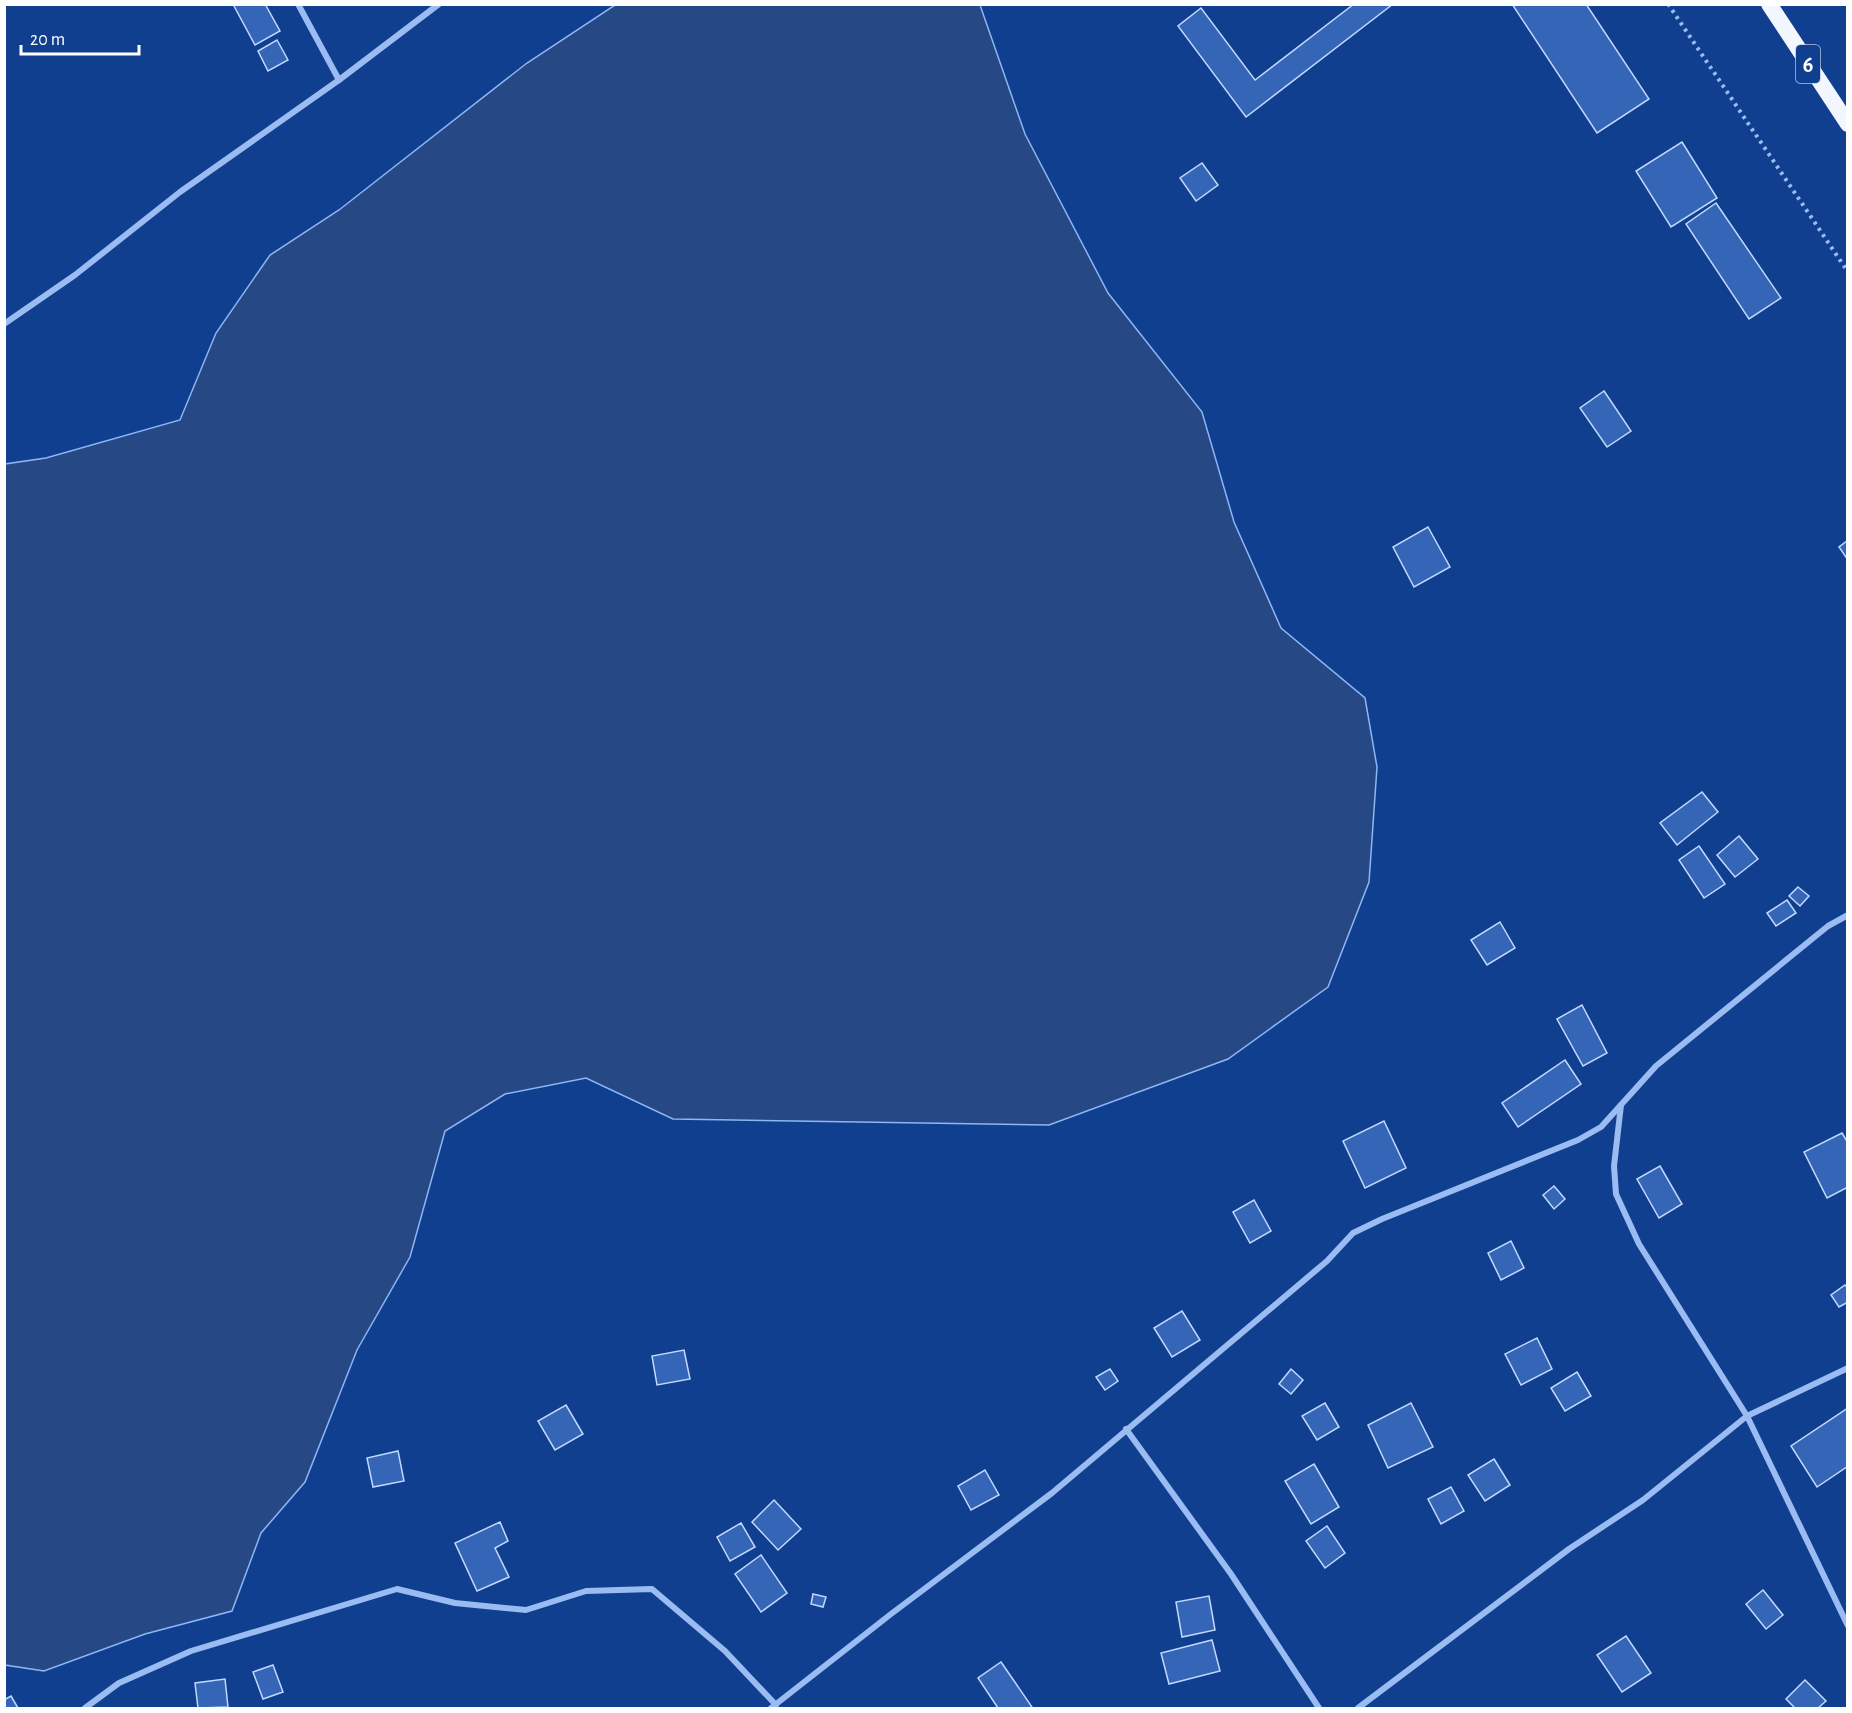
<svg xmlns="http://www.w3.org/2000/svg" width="1852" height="1713" font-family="'Alegreya Sans',sans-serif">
<rect width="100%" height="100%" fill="#113f8f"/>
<polygon fill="#264985" stroke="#8cb6f6" stroke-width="1.5" points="615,5 980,5 1025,134 1108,293 1202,412 1234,522 1281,628 1365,698 1377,767 1369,882 1328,987 1228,1059 1049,1125 673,1119 586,1078 505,1094 445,1131 410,1257 357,1350 305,1482 261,1533 232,1611 145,1634 44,1671 5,1665 5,464 46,458 180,420 216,333 270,255 339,210 527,63"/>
<g fill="#3465b6" stroke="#c2d8fd" stroke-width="1.5">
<polygon points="237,4 265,4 280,31 255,45 234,6"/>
<polygon points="1354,4 1393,4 1246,117 1178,26 1201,8 1255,80"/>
<polygon points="1512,4 1586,4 1649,99 1597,133"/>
<polygon points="277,40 288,60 268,71 258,51"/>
<polygon points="1682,142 1717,198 1671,227 1636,171"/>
<polygon points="1202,163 1218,185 1196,201 1180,178"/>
<polygon points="1716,203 1781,298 1749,319 1686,224"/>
<polygon points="1604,391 1631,431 1607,447 1580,408"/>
<polygon points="1428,527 1450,567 1414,587 1393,547"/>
<polygon points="1847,541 1848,542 1848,560 1839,547"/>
<polygon points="1702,792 1718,812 1677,845 1660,823"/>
<polygon points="1739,836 1758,859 1735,877 1717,855"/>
<polygon points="1699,846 1725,884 1704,898 1679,860"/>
<polygon points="1798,887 1809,896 1800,906 1789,896"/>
<polygon points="1787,900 1796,913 1776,926 1767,913"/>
<polygon points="1500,922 1515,948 1487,965 1471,940"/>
<polygon points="1582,1005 1607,1053 1583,1066 1557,1019"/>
<polygon points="1565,1060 1581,1084 1518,1127 1502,1103"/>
<polygon points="1384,1121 1406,1168 1365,1188 1343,1141"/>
<polygon points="1842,1133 1848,1143 1848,1187 1827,1198 1804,1152"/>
<polygon points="1660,1166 1682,1204 1659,1218 1637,1179"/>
<polygon points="1554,1186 1565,1199 1554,1209 1543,1195"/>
<polygon points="1254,1200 1271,1231 1250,1243 1233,1212"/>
<polygon points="1511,1241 1524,1268 1501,1280 1488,1253"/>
<polygon points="1845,1285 1848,1288 1848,1302 1839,1307 1831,1295"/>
<polygon points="1182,1311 1200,1340 1172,1357 1154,1328"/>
<polygon points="1537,1338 1552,1369 1521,1385 1505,1354"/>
<polygon points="684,1350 690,1379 657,1385 652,1356"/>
<polygon points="1110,1369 1118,1381 1105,1390 1096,1377"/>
<polygon points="1291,1369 1303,1380 1291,1394 1279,1384"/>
<polygon points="1577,1372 1591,1396 1565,1411 1551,1388"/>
<polygon points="1325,1403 1339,1427 1317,1440 1302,1416"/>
<polygon points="1411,1403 1433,1447 1388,1468 1368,1425"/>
<polygon points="566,1405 583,1434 555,1450 538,1421"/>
<polygon points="1848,1408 1848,1466 1817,1487 1791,1446"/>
<polygon points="398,1451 404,1481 373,1487 367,1458"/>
<polygon points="1494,1459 1510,1485 1485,1501 1468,1475"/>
<polygon points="1314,1464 1339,1507 1311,1524 1285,1481"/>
<polygon points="985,1470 999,1495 971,1510 958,1486"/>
<polygon points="1451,1487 1464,1511 1441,1524 1428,1499"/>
<polygon points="774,1500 801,1529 778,1550 752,1522"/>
<polygon points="500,1522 508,1541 495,1548 509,1577 477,1591 455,1543"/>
<polygon points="741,1523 755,1547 730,1561 717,1537"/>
<polygon points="1327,1526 1345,1553 1325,1568 1306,1541"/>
<polygon points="761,1555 787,1593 761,1612 735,1574"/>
<polygon points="1763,1590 1783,1615 1766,1629 1746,1604"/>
<polygon points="813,1594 826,1597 823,1607 811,1604"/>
<polygon points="1209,1596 1215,1630 1182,1637 1176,1602"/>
<polygon points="1626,1636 1651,1673 1622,1692 1597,1655"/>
<polygon points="1212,1640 1220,1671 1169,1684 1161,1653"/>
<polygon points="1001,1662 1032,1707 1029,1708 998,1708 978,1678"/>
<polygon points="273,1665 283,1692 263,1699 253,1672"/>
<polygon points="225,1679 228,1707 198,1708 195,1683"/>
<polygon points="1805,1680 1826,1701 1818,1708 1795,1708 1786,1699"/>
<polygon points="11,1696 18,1708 4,1708 4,1700"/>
</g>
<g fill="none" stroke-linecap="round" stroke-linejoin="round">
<polyline stroke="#9abcf2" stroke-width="4" stroke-dasharray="3 4.5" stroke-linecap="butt" points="1668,4 1848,272"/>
<g stroke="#9abcf2" stroke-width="6">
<polyline points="298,4 339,80"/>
<polyline points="4,324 75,275 180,192 339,80 439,4"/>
<polyline points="1621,1105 1614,1166 1616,1194 1639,1244 1747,1416 1848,1626"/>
<polyline points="1126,1429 1231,1574 1319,1708"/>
<polyline points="85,1708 119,1683 191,1651 397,1589 455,1603 526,1610 586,1591 652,1589 725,1651 776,1705"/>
<polyline points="771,1708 891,1614 1052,1493 1327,1261 1353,1233 1382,1219 1578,1140 1601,1127 1656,1066 1828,926 1848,915"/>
<polyline points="1358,1708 1569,1549 1643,1500 1747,1416 1848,1368"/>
</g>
<polyline stroke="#f2f6ff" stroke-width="16" points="1769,4 1848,124"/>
</g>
<g text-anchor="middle" stroke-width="4.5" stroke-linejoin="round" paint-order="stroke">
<rect fill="#113f8f" stroke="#b8c5dd" stroke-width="1.5" x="1796" y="45" width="24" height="38" rx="4.5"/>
<g font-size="22" font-weight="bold" fill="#fff">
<text x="1808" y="72">6</text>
</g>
</g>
<rect width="1852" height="1713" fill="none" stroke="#ffffff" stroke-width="12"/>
<path d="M21 45v9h118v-9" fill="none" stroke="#ffffff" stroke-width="3"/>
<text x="30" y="45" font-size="18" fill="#ffffff" stroke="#113f8f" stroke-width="4.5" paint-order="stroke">20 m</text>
</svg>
